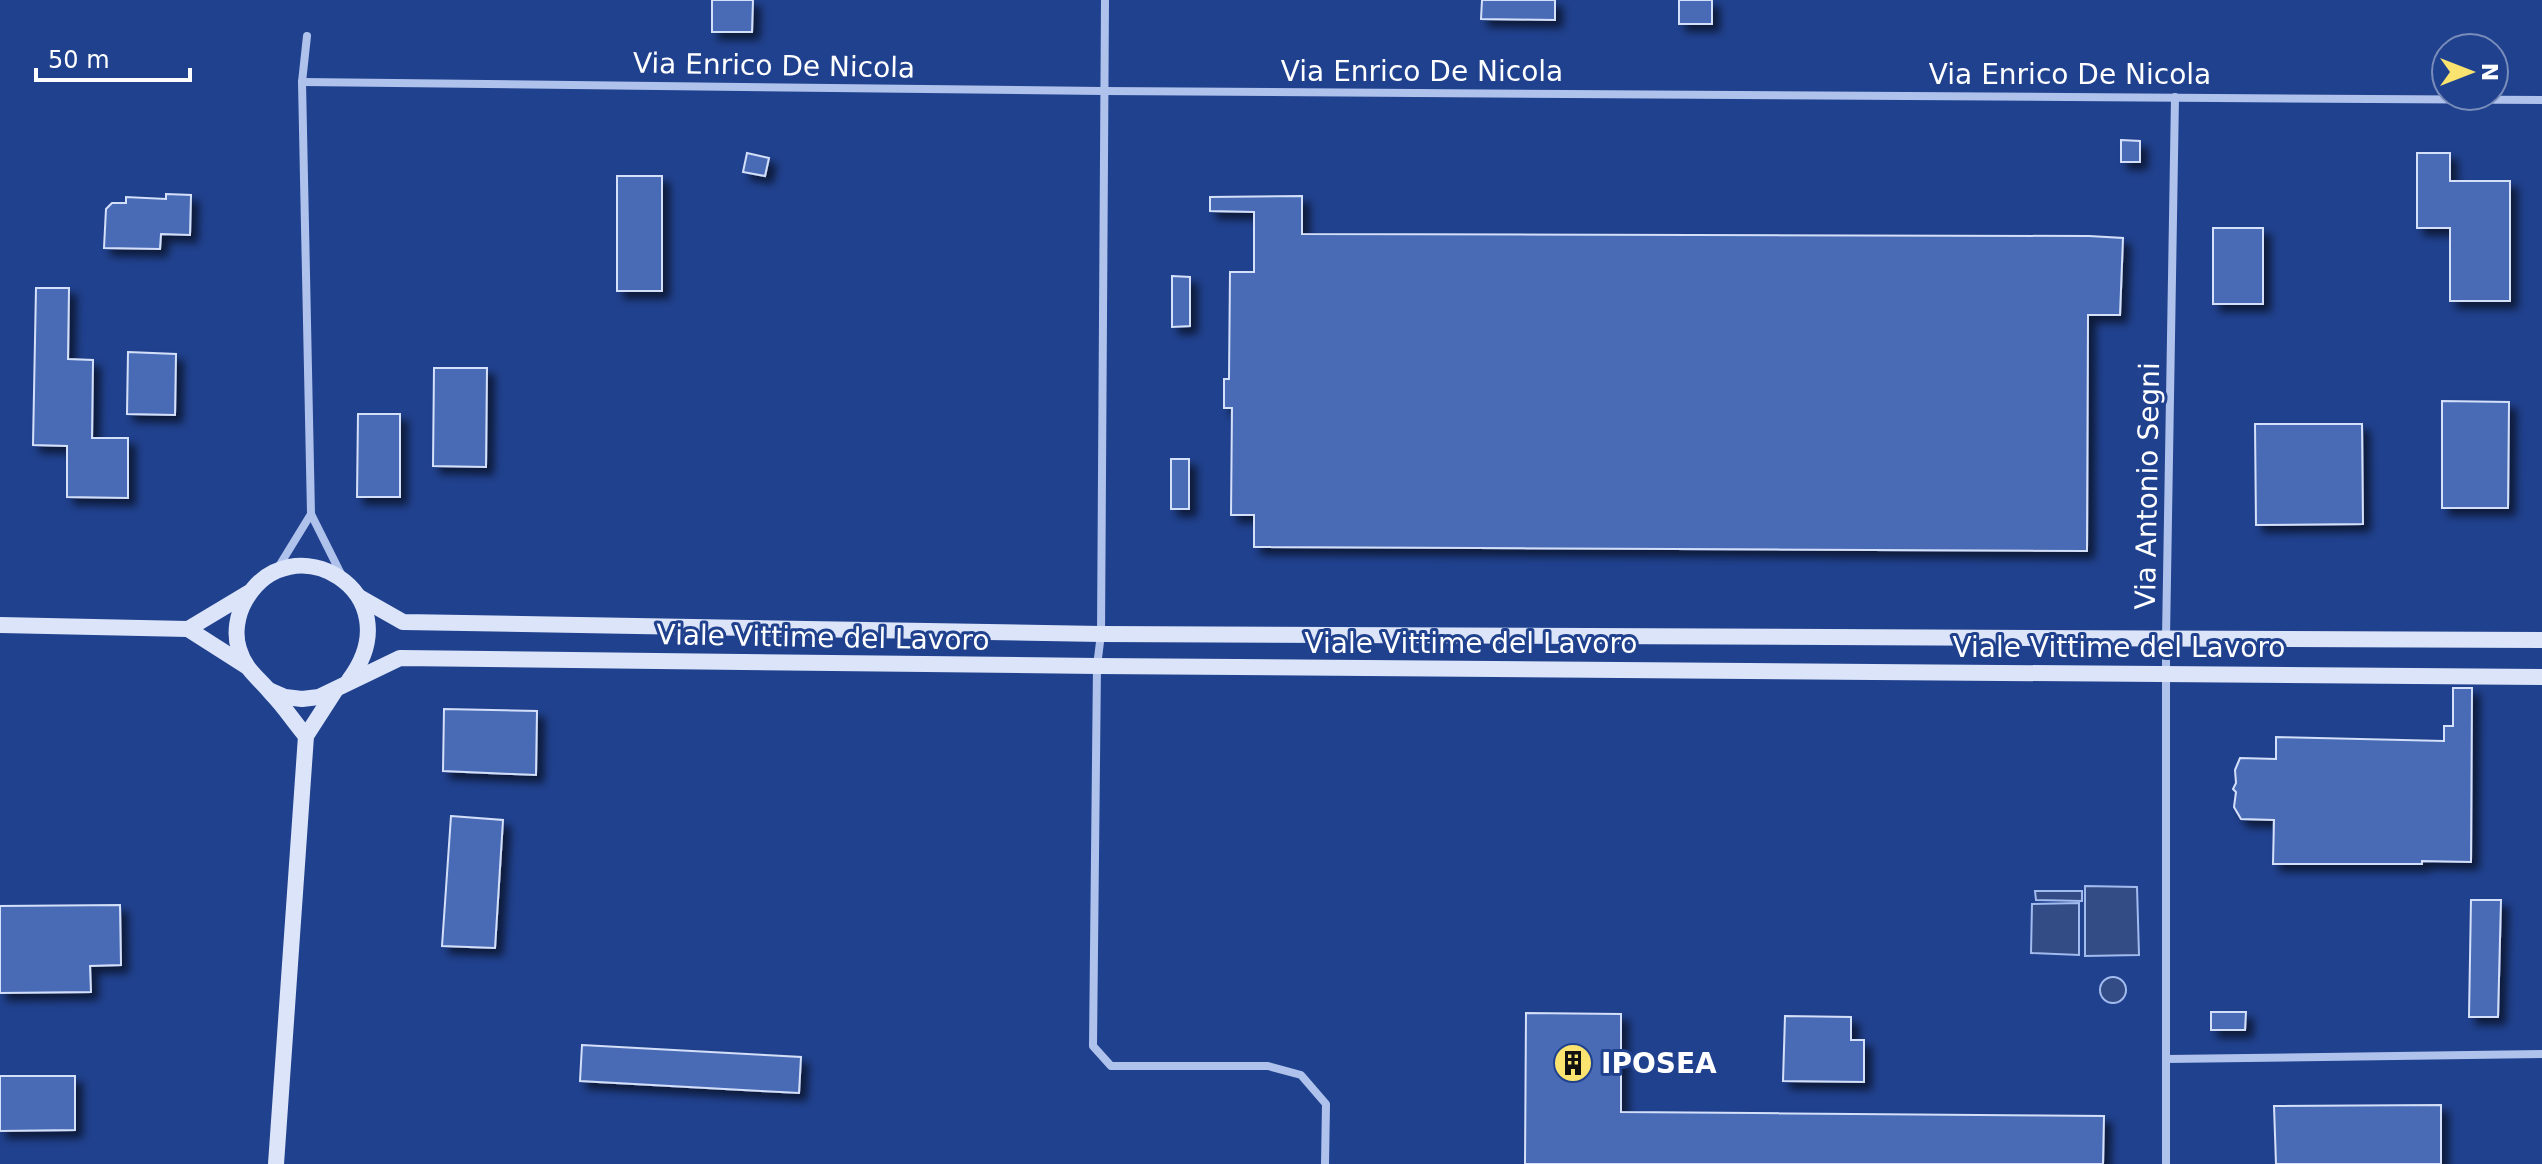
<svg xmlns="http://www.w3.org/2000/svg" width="2542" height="1164" font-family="'DejaVu Sans',sans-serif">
<defs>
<filter id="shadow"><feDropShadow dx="7" dy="7" stdDeviation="4" flood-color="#0009"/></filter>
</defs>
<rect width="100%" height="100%" fill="#20418e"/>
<g fill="#344c85" stroke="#a2bbee" stroke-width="2">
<polygon points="2085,886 2137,887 2139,955 2085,956"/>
<polygon points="2035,891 2082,891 2082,901 2036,900"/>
<polygon points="2079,903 2079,955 2031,953 2032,904"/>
<circle cx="2113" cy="990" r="13"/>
</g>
<g fill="#486ab5" stroke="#d4e0f9" stroke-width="2" filter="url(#shadow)">
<polygon points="712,0 753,0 752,32 712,32"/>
<polygon points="1482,0 1555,0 1555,20 1481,19"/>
<rect x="1679" y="0" width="33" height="24"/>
<polygon points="2121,140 2140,141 2140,162 2121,162"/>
<polygon points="747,153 769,158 765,176 743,172"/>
<polygon points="2417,153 2450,153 2450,181 2510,181 2510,301 2450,301 2450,228 2417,228"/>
<rect x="617" y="176" width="45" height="115"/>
<polygon points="166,194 191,195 190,235 161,234 160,249 104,248 106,209 112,203 126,203 126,197 166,199"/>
<polygon points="1302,196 1302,234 2089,236 2123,238 2120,315 2088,315 2087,551 1254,547 1254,515 1231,515 1232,408 1224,408 1224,379 1229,379 1230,272 1254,272 1254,212 1210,211 1210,197"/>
<rect x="2213" y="228" width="50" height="76"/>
<polygon points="1172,276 1190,277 1190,326 1172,327"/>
<polygon points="36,288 69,288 68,359 93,360 92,438 128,438 128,498 67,497 67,446 33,445"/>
<polygon points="128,352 176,354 175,415 127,414"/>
<polygon points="434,368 487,368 486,467 433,466"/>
<polygon points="2442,401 2509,402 2508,508 2442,508"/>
<polygon points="358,414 400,414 400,497 357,497"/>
<polygon points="2255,424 2362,424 2363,524 2256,525"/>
<rect x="1171" y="459" width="18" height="50"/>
<polygon points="2453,688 2472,688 2471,862 2422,861 2422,864 2273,864 2274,820 2241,819 2234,807 2236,792 2233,789 2236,783 2235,770 2240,758 2276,759 2276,737 2444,741 2444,726 2453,726"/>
<polygon points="444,709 537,711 536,775 443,771"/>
<polygon points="451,816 503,820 495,948 442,946"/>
<polygon points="2471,900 2501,900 2498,1017 2469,1017"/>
<polygon points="120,905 121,965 90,966 91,992 0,993 0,906"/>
<polygon points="2211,1012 2246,1012 2245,1030 2211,1030"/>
<polygon points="1526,1013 1621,1014 1621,1112 2104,1116 2103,1164 1525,1164"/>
<polygon points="1785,1016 1851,1017 1851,1040 1864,1040 1864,1082 1783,1081"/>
<polygon points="582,1045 801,1057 799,1093 580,1081"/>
<polygon points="0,1076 75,1076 75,1130 0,1131"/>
<polygon points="2441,1105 2441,1164 2276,1164 2274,1106"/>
</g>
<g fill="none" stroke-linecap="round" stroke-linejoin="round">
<g stroke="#afc2ec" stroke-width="8">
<polyline points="1105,0 1101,634 1097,666 1093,1046 1111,1066 1268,1066 1301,1075 1326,1104 1325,1164"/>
<polyline points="307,36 302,82 311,514 342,576"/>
<polyline points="302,82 1103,91 2542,100"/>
<polyline points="276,571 311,514"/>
<polyline points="2166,1059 2542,1054"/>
<polyline points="2166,1164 2166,638 2175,97"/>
</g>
<g stroke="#dbe4f9" stroke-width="16">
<polyline points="359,597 403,622 1101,634 2542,640"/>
<polyline points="0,625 188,629"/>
<polyline points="188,629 248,593"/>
<polyline points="188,629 246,666"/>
<polyline points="269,690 285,697 302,699 319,697 400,658 1097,666 2542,677"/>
<path d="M306,736C294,722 284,706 271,693C259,678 245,670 239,649C234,634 237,615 245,601C290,520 415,592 349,680"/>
<polyline points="276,1164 306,736 335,691"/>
</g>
</g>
<defs>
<symbol id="building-disc" viewBox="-11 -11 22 22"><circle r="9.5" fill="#fae46f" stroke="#20418e"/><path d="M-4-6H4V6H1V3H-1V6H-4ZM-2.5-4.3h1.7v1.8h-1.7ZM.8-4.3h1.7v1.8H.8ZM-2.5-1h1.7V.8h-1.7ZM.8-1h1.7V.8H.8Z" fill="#111"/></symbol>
</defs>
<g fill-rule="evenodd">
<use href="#building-disc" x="1551" y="1041" width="44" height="44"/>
</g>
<g text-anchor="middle" stroke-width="6" stroke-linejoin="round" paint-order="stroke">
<g font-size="28" fill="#fff" stroke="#20418e">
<text transform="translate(774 65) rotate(1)" y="10">Via Enrico De Nicola</text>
<text x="1422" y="81">Via Enrico De Nicola</text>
<text x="2070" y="84">Via Enrico De Nicola</text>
<text transform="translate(2147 486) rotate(-89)" y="10">Via Antonio Segni</text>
<text transform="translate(823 637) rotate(1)" y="10">Viale Vittime del Lavoro</text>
<text x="1471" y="653">Viale Vittime del Lavoro</text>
<text x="2119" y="657">Viale Vittime del Lavoro</text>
</g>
<g font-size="28" font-weight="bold" fill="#fff" stroke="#20418e" text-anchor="start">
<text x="1601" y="1073">IPOSEA</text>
</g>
</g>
<g transform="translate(2470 72) rotate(90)"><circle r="38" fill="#20418e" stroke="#798dbb" stroke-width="2"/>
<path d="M0-6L14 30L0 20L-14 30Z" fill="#fae46f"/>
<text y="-12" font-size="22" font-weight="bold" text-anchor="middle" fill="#ffffff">N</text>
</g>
<path d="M36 68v12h154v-12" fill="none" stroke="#ffffff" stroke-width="4"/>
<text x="48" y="68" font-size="24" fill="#ffffff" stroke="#20418e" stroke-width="6" paint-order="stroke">50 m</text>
</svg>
